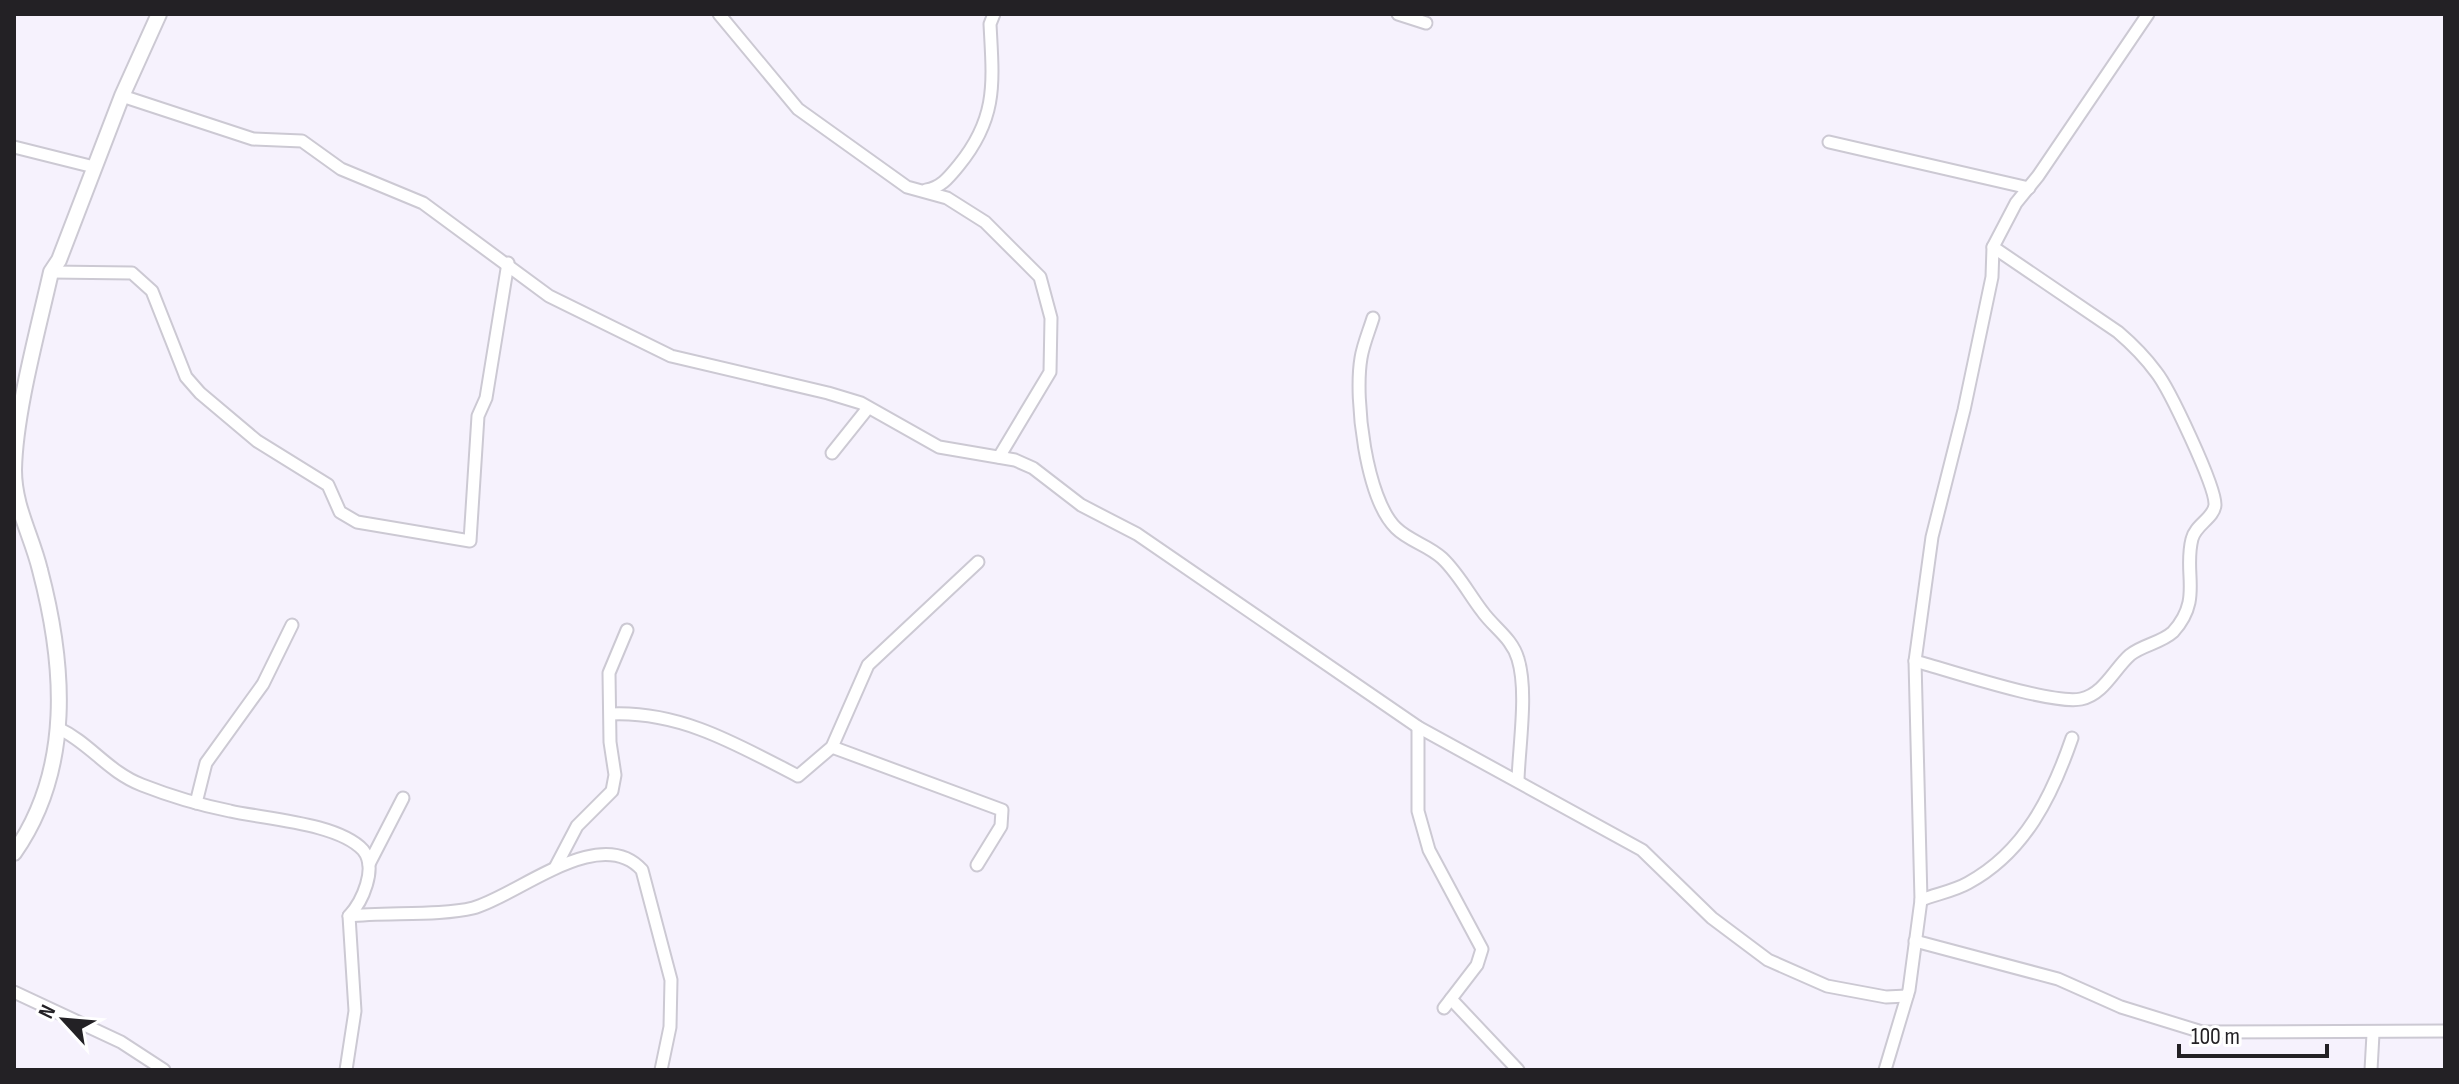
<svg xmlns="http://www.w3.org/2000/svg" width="2459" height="1084" font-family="'Sofia Sans Condensed',sans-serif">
<rect width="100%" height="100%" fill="#f6f2fd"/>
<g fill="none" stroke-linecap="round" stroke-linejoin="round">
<defs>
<g id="minor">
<polyline points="719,14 798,109 907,187 947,198 985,222 1040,277 1051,318 1050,372 999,457"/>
<polyline points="1398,14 1426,23"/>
<polyline points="122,96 253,139 302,141 341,169 423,203 549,296 671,356 828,393 861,403 939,447 1015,460 1033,468 1081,505 1137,534 1418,727 1642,850 1712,918 1768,960 1827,986 1886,997 1907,996"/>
<polyline points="1829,142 2029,188"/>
<polyline points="14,147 94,167"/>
<path d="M926,190C942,187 949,177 959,165C998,117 993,82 990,24L994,14"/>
<polyline points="51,272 132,273 152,291 186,377 200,393 257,441 328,485 340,512 357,522 470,541 478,416 486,398 508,263"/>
<path d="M1373,318C1369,331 1363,345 1361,358C1354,399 1366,499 1396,528C1409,541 1428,545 1442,558C1458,573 1469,594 1482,611C1494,628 1512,638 1518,659C1528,691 1519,746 1518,780"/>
<polyline points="832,453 868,408"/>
<path d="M1915,661C1948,670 2052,705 2081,699C2104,694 2114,669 2130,655C2142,645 2161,643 2173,632C2203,599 2183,574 2192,539C2195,525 2214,518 2215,505C2216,487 2169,388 2156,372C2145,357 2132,344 2118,332L1993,247"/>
<path d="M611,714C681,711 738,745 798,776L832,747L868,665L978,562"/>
<polyline points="1418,727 1418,811 1429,850 1482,949 1477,965 1444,1008"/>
<path d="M58,728C90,743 108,772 142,785C170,796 200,805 230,811C265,819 338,823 363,850C378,868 362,902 349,916L355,1011L346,1070"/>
<polyline points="832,747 1002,810 1001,826 977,865"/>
<polyline points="196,803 206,763 263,684 292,625"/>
<polyline points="369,864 403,798"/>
<polyline points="556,866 577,826 612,791 615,775 610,742 609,673 627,630"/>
<path d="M1921,900C1936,894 1954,891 1968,883C2025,852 2052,796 2072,738"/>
<path d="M349,916C385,912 441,916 473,908C517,896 600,823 642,870L671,980L670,1027L661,1070"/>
<polyline points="1915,941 2058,979 2121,1007 2202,1032 2445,1031"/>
<polyline points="14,992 121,1042 164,1070"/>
<polyline points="1451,999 1518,1070"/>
<polyline points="1885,1070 1909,990 1921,900 1915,661 1932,537 1964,410 1992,277 1993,247 2016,203 2038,176 2148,14"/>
<polyline points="2371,1070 2373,1034"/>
</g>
<path id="tertiary" d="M14,853C73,769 65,665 40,570C32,536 14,507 14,470C15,413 38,330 51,272L59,260L122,96L159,14"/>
</defs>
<use href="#minor" stroke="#ccc9d3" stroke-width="15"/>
<use href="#tertiary" stroke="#ccc9d3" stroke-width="18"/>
<use href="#minor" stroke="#fff" stroke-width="11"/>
<use href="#tertiary" stroke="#fff" stroke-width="14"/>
</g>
<rect width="2459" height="1084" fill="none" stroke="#232125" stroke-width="32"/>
<g transform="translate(64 1020) rotate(296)" stroke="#ffffff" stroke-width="6" paint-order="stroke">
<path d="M0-6L14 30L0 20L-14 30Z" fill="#232125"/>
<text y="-12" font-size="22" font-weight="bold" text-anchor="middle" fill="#232125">N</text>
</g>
<path d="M2179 1044v12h148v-12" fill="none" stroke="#232125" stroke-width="4"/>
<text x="2191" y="1044" font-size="24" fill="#232125" stroke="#ffffff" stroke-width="6" paint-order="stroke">100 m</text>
</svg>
